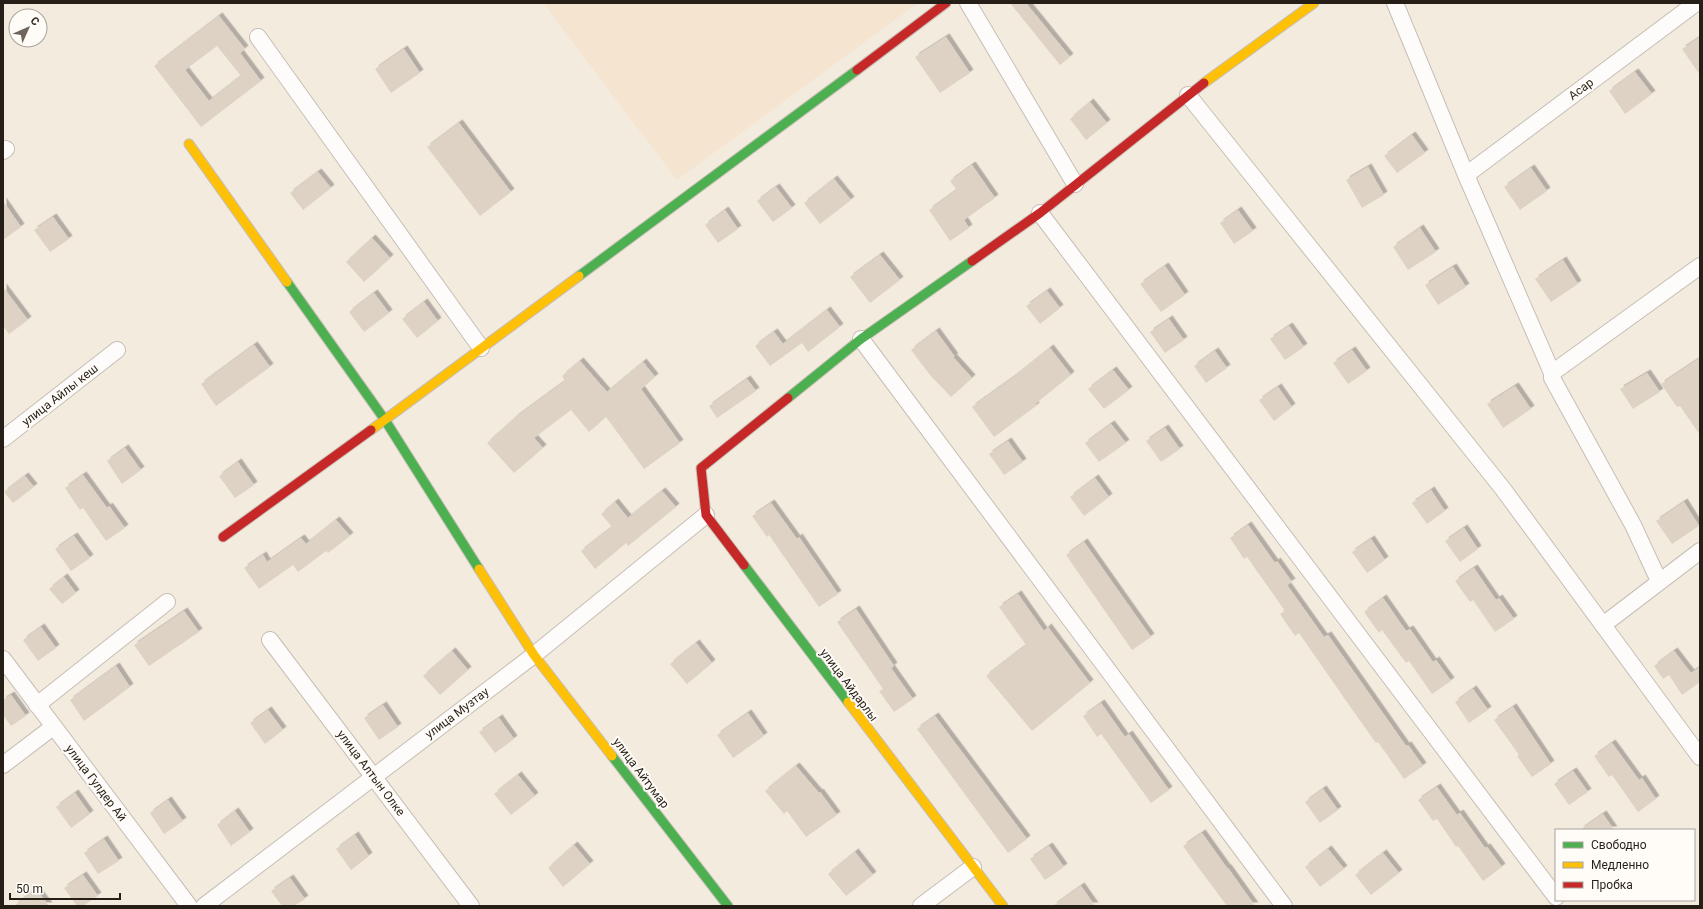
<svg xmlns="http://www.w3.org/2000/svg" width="1703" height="909" font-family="Roboto,sans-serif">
<defs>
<filter id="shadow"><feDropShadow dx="3.5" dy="-3.5" stdDeviation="0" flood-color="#0004"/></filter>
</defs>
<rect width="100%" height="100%" fill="#f4ebdf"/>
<polygon fill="#f5e4d0" points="543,3 918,3 677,180"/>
<g fill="#ded2c4" fill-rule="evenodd" filter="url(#shadow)">
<polygon points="1010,3 1026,3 1070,57 1060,65"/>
<path d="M219,16L245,49L240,53L261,81L201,127L154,66ZM217,46L241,76L209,101L185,70Z"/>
<polygon points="946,37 970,73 940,93 915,57"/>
<polygon points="1700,37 1700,75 1682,49"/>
<polygon points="404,49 420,73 391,93 375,69"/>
<polygon points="1635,72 1652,94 1625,114 1609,91"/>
<polygon points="1090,102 1107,123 1086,140 1070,119"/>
<polygon points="459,123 511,192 480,216 427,147"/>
<polygon points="1412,135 1425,153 1397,173 1384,156"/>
<polygon points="972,165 995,198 964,220 969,228 950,241 929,210 957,190 950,181"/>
<polygon points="1368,167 1384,195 1362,208 1346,180"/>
<polygon points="1531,168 1547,191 1520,210 1504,187"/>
<polygon points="318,172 331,188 303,210 290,193"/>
<polygon points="834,179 851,200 820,224 804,203"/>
<polygon points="776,187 792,208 773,222 757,201"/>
<polygon points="3,201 21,227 3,240"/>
<polygon points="725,210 738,229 718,243 705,225"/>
<polygon points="1238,210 1253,231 1234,244 1220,223"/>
<polygon points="53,217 69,239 50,252 34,230"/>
<polygon points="1420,228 1436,252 1408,270 1393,247"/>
<polygon points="372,238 390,258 364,282 346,262"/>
<polygon points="880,255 900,280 870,303 850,277"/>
<polygon points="1563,260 1578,284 1551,302 1535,279"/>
<polygon points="1165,266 1185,295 1161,312 1140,284"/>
<polygon points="1453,267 1466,287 1438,305 1425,285"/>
<polygon points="3,287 28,320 9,334 3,326"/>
<polygon points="1047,291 1060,308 1040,324 1026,306"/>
<polygon points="374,293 389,313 364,332 349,312"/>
<polygon points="424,302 438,321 417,338 402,319"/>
<polygon points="827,310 840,327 808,352 802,343 770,366 755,346 774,332 783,344"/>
<polygon points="1169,319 1184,340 1165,353 1150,332"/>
<polygon points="1289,326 1304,347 1285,360 1270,339"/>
<polygon points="936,331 955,357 953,357 972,378 951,397 930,375 911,350"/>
<polygon points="254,345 270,367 216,406 201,384"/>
<polygon points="1050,348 1071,375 1035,404 1036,406 994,437 972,407 1014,377"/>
<polygon points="1352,350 1367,371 1348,384 1333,363"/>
<polygon points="1215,351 1227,368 1206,383 1194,366"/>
<polygon points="1700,358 1700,435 1680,406 1677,407 1661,384"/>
<polygon points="580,361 607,392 643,362 655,377 641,389 680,443 644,469 606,417 589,432 571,410 534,438 543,448 514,473 487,443 516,417 565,381 562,376"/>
<polygon points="1113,370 1129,390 1104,409 1088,389"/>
<polygon points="1647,373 1660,392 1633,409 1620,389"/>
<polygon points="747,379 756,391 717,418 709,406"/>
<polygon points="1515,386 1531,409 1503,428 1487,404"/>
<polygon points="1278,387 1292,407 1274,421 1259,400"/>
<polygon points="1111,424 1126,443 1099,462 1085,443"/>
<polygon points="1165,428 1180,449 1161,462 1146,441"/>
<polygon points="1008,441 1023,462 1004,475 989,454"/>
<polygon points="125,448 141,470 122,484 107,461"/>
<polygon points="238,462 254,485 235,498 219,476"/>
<polygon points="83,475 107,508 109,506 125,528 106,541 83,508 80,510 65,488"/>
<polygon points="25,476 34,487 13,503 4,492"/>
<polygon points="1095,478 1109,497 1084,516 1070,497"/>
<polygon points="1431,490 1445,511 1427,524 1412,503"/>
<polygon points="662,491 676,507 628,546 626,543 595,569 581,551 612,527 601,514 615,502 628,518"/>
<polygon points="1684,502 1699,526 1672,544 1656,521"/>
<polygon points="771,503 797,539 799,537 838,594 819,607 769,535 767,537 752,516"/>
<polygon points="336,520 350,536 328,553 326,551 298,572 293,565 259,589 244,568 263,555 267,562 301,538 306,544"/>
<polygon points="1248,525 1275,563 1277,561 1292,582 1287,585 1324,637 1328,635 1406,746 1408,745 1423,766 1404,779 1378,742 1376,743 1351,708 1299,633 1295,636 1280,614 1285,611 1247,557 1244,559 1230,538"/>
<polygon points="1464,528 1478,549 1460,562 1445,541"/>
<polygon points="74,536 90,558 71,571 55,549"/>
<polygon points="1371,539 1385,560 1367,573 1352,552"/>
<polygon points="1084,542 1151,637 1132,650 1066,555"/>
<polygon points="1474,568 1496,600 1499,598 1514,619 1495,632 1473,600 1470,602 1455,581"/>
<polygon points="64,577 76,593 62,604 49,589"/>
<polygon points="1018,594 1044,631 1048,627 1090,683 1032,731 986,676 1026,645 999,607"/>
<polygon points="1383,598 1406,631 1410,629 1433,662 1436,660 1451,681 1432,694 1409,661 1406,663 1382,630 1379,633 1364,612"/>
<polygon points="856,609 894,666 891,668 913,699 894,712 879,691 883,689 837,622"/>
<polygon points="184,611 199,632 149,666 134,645"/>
<polygon points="41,627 56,648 38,661 23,640"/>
<polygon points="696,643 712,663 687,684 670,664"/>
<polygon points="452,651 468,670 440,695 423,676"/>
<polygon points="1674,651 1691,673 1700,667 1700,682 1682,695 1669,675 1663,679 1654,666"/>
<polygon points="116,666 130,687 84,721 70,700"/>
<polygon points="1473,689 1488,710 1469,723 1455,702"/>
<polygon points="11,695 26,716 11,726 3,715 3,700"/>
<polygon points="1101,703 1125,737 1129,734 1169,790 1151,803 1101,734 1097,737 1083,716"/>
<polygon points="383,705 398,727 379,740 364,718"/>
<polygon points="1513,707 1551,764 1532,777 1517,756 1519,755 1494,720"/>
<polygon points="268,710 283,730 265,744 250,723"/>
<polygon points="748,713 764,736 733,758 717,735"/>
<polygon points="935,716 1027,839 1008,853 917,729"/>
<polygon points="499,718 514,739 495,753 479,732"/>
<polygon points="1612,743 1639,780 1642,778 1656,799 1638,812 1612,775 1609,777 1594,756"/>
<polygon points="796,766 819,793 820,792 837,815 806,837 787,811 784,814 765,791"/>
<polygon points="1573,771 1588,792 1569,805 1554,784"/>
<polygon points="518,775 535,796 511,815 494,794"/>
<polygon points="1437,787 1457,815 1460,813 1485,848 1487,847 1502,867 1483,881 1458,846 1456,847 1437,819 1433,821 1418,800"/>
<polygon points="1323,789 1338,810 1320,823 1305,802"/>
<polygon points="75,793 90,814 71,828 56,807"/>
<polygon points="168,800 183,821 164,834 150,813"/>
<polygon points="235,811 250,832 231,846 217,825"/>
<polygon points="1603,814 1614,830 1580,830"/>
<polygon points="1202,833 1227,868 1228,868 1255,906 1227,906 1198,867 1183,846"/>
<polygon points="355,835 369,856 351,870 336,849"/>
<polygon points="104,839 119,861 98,874 84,853"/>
<polygon points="574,845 590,864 563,887 548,868"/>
<polygon points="1049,846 1064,867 1045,880 1030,859"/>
<polygon points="1328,849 1344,869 1320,887 1305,867"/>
<polygon points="855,852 873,875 846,896 828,874"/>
<polygon points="1383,853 1399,873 1371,895 1355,875"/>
<polygon points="83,875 98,896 83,906 77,906 64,888"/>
<polygon points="290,878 305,899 294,906 282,906 271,891"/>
<polygon points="1081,886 1095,906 1053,906"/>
<polygon points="36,889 49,906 14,906"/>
</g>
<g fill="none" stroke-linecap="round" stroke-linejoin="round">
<defs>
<g id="street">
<polyline points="968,3 1075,184"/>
<polyline points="1395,3 1466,175 1552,373 1552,378 1633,525 1659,581"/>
<polyline points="258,37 481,348"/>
<polyline points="1188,95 1503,489 1700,757"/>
<polyline points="3,151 6,149"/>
<polyline points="1466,175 1696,3"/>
<polyline points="1040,213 1556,897"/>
<polyline points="861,339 1284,906"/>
<polyline points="1552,373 1700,266"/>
<polyline points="3,439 117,350"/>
<polyline points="1603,625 1700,551"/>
<polyline points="270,640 471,906"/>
<polyline points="3,659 189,906"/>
<polyline points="37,705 167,602"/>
<polyline points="3,765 53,727"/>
<polyline points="204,906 534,655 706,515"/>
<polyline points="921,906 973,867"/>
</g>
<g id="fast">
<polyline points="579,276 857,70"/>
<polyline points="287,282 385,420 479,569"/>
<polyline points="788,398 861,339 972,261"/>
<polyline points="744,565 848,702"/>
<polyline points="612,756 728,906"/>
</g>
<g id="slow">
<polyline points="1204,83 1314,3"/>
<polyline points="189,144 287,282"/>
<polyline points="371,430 579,276"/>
<polyline points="479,569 534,655 612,756"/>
<polyline points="848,702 1003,906"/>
</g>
<g id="jam">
<polyline points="857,70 946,3"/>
<polyline points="972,261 1040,213 1204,83"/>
<polyline points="223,537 371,430"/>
<polyline points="744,565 706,515 701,468 788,398"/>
</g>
</defs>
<use href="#street" stroke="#c6beb5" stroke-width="18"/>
<use href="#fast" stroke="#c6beb5" stroke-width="11"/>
<use href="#slow" stroke="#c6beb5" stroke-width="11"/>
<use href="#jam" stroke="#c6beb5" stroke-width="11"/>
<use href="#street" stroke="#fdfcfa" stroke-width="16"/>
<use href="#fast" stroke="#4caf50" stroke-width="9"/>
<use href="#slow" stroke="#ffc107" stroke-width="9"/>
<use href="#jam" stroke="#c62828" stroke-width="9"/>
</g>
<g text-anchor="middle" stroke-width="4" stroke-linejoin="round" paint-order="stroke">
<g font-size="12" fill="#261f17" stroke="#fffbf7">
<text transform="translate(1581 89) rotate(-37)" y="4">Асар</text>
<text transform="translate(60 395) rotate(-38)" y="4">улица Айлы кеш</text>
<text transform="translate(849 685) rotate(53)" y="4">улица Айдарлы</text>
<text transform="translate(457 713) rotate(-37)" y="4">улица Музтау</text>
<text transform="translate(371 773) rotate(53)" y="4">улица Алтын Олке</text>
<text transform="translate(641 773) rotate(53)" y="4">улица Айтумар</text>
<text transform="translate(96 783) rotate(53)" y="4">улица Гулдер Ай</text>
</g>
</g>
<rect width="1703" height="909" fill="none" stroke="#261f17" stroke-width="8"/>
<rect x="1555" y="829" width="140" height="72" fill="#fffbf7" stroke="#a8a39d"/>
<rect x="1563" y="842" width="20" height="6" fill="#4caf50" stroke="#a8a39d"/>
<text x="1591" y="849" font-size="12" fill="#261f17">Свободно</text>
<rect x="1563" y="862" width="20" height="6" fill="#ffc107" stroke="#a8a39d"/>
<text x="1591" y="869" font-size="12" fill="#261f17">Медленно</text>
<rect x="1563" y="882" width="20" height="6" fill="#c62828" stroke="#a8a39d"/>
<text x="1591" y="889" font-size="12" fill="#261f17">Пробка</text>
<g transform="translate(28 28) rotate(45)"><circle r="19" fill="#fffbf7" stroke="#a8a39d"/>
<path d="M0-3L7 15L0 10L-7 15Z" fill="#6e665d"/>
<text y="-6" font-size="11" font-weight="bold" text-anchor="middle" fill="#261f17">С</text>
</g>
<path d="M10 893v6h110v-6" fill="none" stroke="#261f17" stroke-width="2"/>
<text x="16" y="893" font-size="12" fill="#261f17" stroke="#fffbf7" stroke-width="3" paint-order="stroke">50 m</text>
</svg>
